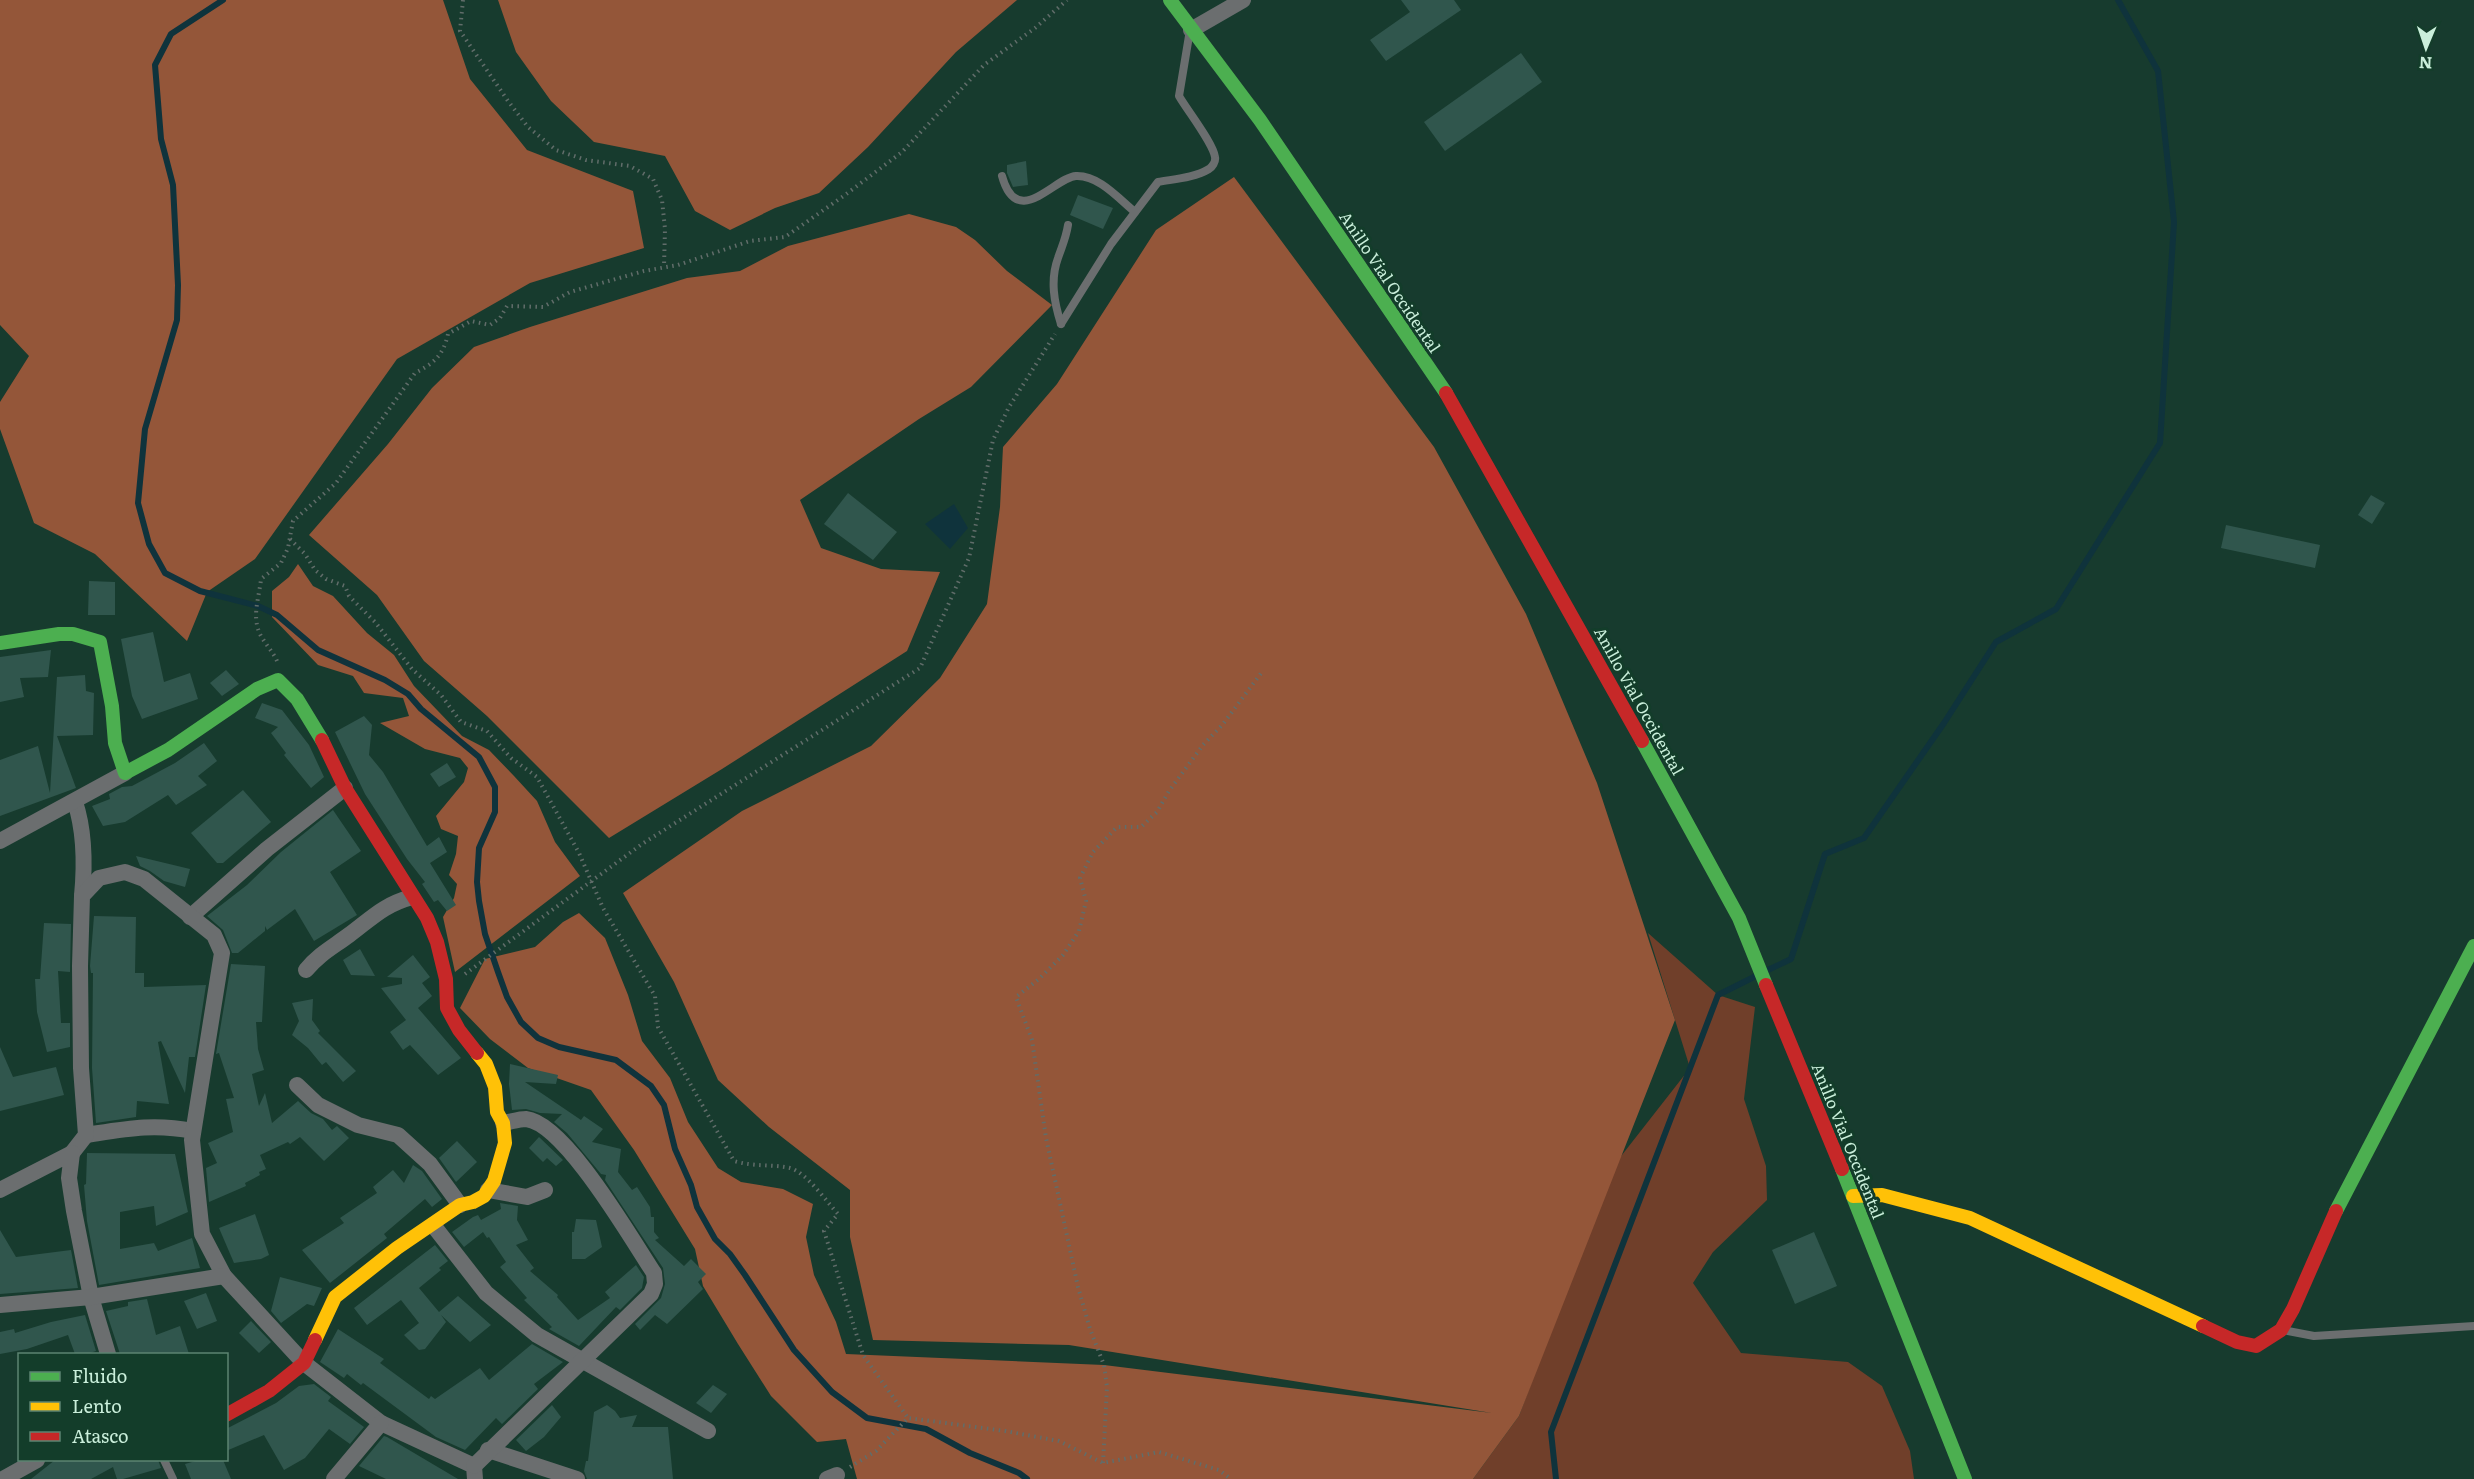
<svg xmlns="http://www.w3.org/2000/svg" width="2474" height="1479" font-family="Literata,serif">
<rect width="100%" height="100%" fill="#173b2e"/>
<polygon fill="#703f2a" points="1648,933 1718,995 1755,1007 1744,1099 1766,1166 1767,1200 1713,1252 1693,1283 1741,1353 1848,1362 1882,1386 1910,1451 1914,1479 1473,1479 1519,1416 1611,1169 1690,1068"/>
<g fill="#945639">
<polygon points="0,0 443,0 470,79 527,150 633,191 644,248 530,283 397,359 255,559 207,592 187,641 95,554 34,523 0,429 0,402 29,356 0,325"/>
<polygon points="498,0 1017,0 956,52 868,147 819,193 775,208 730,230 695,211 665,156 594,142 551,101 516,52"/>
<polygon points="1234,177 1434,447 1526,614 1597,783 1675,1020 1519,1416 1473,1479 857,1479 846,1439 817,1442 771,1396 738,1344 703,1286 695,1249 634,1150 591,1090 528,1068 490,1039 460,1008 485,959 535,947 563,922 579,913 605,938 628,995 642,1041 670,1078 688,1122 718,1168 741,1182 783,1189 813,1204 806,1237 814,1275 836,1322 846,1354 1104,1365 1492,1413 1069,1345 873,1340 850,1237 850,1190 769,1127 718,1080 674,982 623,893 742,811 871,746 940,678 987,604 1000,507 1003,447 1057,384 1156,230"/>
<polygon points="909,214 956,227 975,240 1007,271 1052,305 971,387 919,419 800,500 821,548 881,569 940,572 907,651 722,769 609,838 487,716 424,661 377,595 309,535 388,444 432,388 474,347 530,327 687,278 740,271 788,246"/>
<polygon points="298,564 313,586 333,596 367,633 394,655 414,686 462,736 489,750 514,776 537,801 555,842 580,876 455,972 443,917 454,898 457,884 449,875 456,854 458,836 441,829 436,816 464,782 468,768 460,758 425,749 380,723 409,716 403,698 364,693 353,676 318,665 272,617 272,591 289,577"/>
</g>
<polygon fill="#0f333c" points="954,504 968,528 950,549 925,524"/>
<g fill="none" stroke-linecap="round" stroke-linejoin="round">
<g stroke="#0f333c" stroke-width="6">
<polyline points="223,0 171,34 155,65 161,139 173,185 178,285 177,320 145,429 138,503 149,544 165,573 200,591 258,606 277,615 318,650 385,680 408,694 421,709 479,757 495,787 495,812 479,848 477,882 479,901 485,934 498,972 507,997 521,1022 538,1038 559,1047 616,1060 651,1086 664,1105 675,1149 691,1185 697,1207 715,1239 730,1254 745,1275 794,1350 832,1392 867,1418 926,1429 970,1453 1019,1473 1027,1479"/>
<polyline points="1768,970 1791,959 1825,854 1864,838 1944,723 1996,642 2056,609 2160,443 2174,222 2158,71 2118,0"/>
<polyline points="1556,1479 1551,1432 1718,995 1754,977"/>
</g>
</g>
<g fill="#30564d">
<polygon points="1401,0 1454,0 1461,10 1386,61 1370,40 1410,12"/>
<polygon points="1521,53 1542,82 1445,151 1424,122"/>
<polygon points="1026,161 1028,185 1013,187 1007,173 1007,165"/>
<polygon points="1078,195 1113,208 1103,229 1070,215"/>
<polygon points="848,493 897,532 873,560 824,524"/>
<polygon points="2371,495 2385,503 2372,524 2358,515"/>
<polygon points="2226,525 2320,545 2315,568 2221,548"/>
<polygon points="89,581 115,582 115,615 88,615"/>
<polygon points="153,632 164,682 190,673 198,699 142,719 132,696 121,639"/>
<polygon points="51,650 48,677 20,678 24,697 0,702 0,657"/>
<polygon points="226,670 239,684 222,696 210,683"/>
<polygon points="85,675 86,691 94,693 93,735 57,736 76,788 0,816 0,760 38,746 50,793 57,677"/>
<polygon points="262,703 282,710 309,745 324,777 311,788 284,755 286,753 271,733 278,727 255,718"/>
<polygon points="364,716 372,725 369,755 383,772 427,846 439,837 447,852 430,863 456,905 447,911 438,900 434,902 422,884 425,882 407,859 365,794 335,732"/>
<polygon points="204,743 217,761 198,776 207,785 176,805 168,795 125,822 103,826 92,806 110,799 109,794 122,787 132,786 175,763"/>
<polygon points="447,763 456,777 439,787 430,774"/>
<polygon points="243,790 271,822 223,863 217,863 191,833"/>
<polygon points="333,810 361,851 330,872 357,915 314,941 295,909 267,930 265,926 265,931 238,953 232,953 223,930 207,916 247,885 281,852"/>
<polygon points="136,856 190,869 185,887 164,881 150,871 140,866"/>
<polygon points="94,916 136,917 135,973 144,973 144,987 206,985 195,1057 189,1057 185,1093 161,1041 158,1042 169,1104 137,1101 136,1117 96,1123 92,1068 93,973 91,973 90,966"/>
<polygon points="44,923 71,924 70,972 58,971 61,1023 70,1023 70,1047 47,1052 37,1012 35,979 40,979"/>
<polygon points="360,949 375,976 351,975 343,960"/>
<polygon points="413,955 430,977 422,983 432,996 418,1008 461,1058 438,1075 410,1045 403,1050 390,1032 406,1020 381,988 402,984 402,978 387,977"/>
<polygon points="231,964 265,966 262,1022 256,1022 258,1049 264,1070 252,1074 259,1106 265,1093 272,1123 298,1101 311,1113 323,1119 332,1130 337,1126 349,1138 324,1161 300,1137 290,1144 288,1142 260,1155 266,1169 259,1172 260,1175 245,1183 246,1186 209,1202 206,1168 217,1163 208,1143 233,1132 226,1099 234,1098 219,1053 216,1054"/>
<polygon points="313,999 312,1020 320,1031 318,1033 356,1071 343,1082 326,1062 322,1065 308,1048 292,1035 299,1021 292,1003"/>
<polygon points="0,1047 13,1077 56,1067 64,1095 0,1111"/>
<polygon points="510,1064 558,1075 556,1084 525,1082 581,1120 584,1116 603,1129 592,1142 621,1149 618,1172 632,1190 637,1187 650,1207 651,1217 654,1217 654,1232 659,1238 655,1240 684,1266 691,1259 706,1274 698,1282 703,1289 667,1324 655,1315 640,1330 635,1324 661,1298 665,1284 663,1268 605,1180 606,1175 601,1174 567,1133 554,1122 562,1114 540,1113 526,1109 512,1110 509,1084"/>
<polygon points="539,1137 563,1160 556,1166 547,1158 543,1162 529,1148"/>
<polygon points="457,1141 477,1162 456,1182 439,1158"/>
<polygon points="87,1153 175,1154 188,1212 156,1226 154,1206 120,1212 120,1249 154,1243 158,1251 192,1238 200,1268 99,1285 87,1221 84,1185 86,1184"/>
<polygon points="413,1165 422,1171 442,1199 432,1207 425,1199 384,1234 387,1238 330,1283 302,1250 344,1223 340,1218 377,1193 373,1187 393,1170 404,1183"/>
<polygon points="500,1203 518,1206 517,1220 528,1240 516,1245 534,1268 530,1271 558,1295 557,1297 578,1320 610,1298 605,1292 636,1265 644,1277 642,1288 620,1310 616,1307 579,1346 549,1329 552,1327 524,1300 527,1298 500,1267 506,1262 489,1237 487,1238 483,1232 464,1247 452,1232 473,1217 478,1215 481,1220 501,1209"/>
<polygon points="255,1214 269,1255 261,1259 234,1263 219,1228"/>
<polygon points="576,1219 596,1220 602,1247 585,1259 572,1259 572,1232 574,1232"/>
<polygon points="0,1230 16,1257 71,1250 78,1288 0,1294"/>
<polygon points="1814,1232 1837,1286 1795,1304 1772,1250"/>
<polygon points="435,1245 448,1261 439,1268 441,1270 419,1288 439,1312 458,1296 491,1325 470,1342 441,1315 446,1322 425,1349 419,1350 404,1335 419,1323 401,1300 367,1325 354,1308"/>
<polygon points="280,1277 322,1288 314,1306 307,1304 281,1323 271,1311"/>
<polygon points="206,1293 217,1321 197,1329 184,1301"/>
<polygon points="147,1299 156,1335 180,1326 189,1354 120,1354 106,1311 128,1306 128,1302"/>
<polygon points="85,1315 96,1351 87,1354 75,1354 68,1335 27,1349 0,1354 0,1332 14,1329 15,1333 51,1322"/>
<polygon points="251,1321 271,1342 259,1353 239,1333"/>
<polygon points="338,1329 384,1359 380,1363 429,1399 431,1396 435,1399 480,1368 489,1380 532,1344 563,1362 534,1384 538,1389 502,1424 496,1418 465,1450 436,1437 363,1383 361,1385 347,1374 344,1378 320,1362"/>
<polygon points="314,1384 331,1397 328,1401 364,1427 350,1444 329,1429 305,1458 284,1470 264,1435 226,1451 226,1429 276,1403 299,1386"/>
<polygon points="713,1385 727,1394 711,1413 696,1403"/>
<polygon points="552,1405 561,1417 544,1437 526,1451 516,1440"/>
<polygon points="607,1405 615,1411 620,1418 637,1415 632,1427 668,1427 673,1479 587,1479 584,1471 586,1461 588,1461 594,1412"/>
<polygon points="384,1436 387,1437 458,1479 386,1479 359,1466"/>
<polygon points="55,1460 158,1460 161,1468 123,1479 117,1479 113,1467 91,1479 31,1479"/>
<polygon points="199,1460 223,1460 231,1479 191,1479 185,1464"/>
</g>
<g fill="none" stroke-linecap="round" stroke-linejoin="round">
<g stroke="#616d6a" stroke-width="4" stroke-dasharray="1.5 4.5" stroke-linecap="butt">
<polyline points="463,0 460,31 508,101 528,127 556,150 586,160 630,166 653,179 662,200 665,229 664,267"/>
<path d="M290,539L305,554L315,570L326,579L345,586L349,596L375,622L412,669L441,695L461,722L487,731L511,758L537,777L579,853L603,908L655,996L658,1027L734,1161C754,1167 772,1164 790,1168C806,1172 827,1202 838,1214L824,1231L863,1355L908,1418"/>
<path d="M277,661C273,652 266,645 261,636C251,617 259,599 261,579L281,563L288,548L293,521L336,483L415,373C434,363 443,356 448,334L471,321L490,325L500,318L507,306L543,307L570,292L644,271L678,265L750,241L785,237L845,195L902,152L984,65L1035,28L1067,0"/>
<polyline points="465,974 642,844 920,668 969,558 993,440 1009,407 1055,334"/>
<polyline points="1103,1463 1107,1387 1104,1365 1090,1329 1078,1287 1046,1138 1032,1040 1016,997 1039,979 1063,955 1079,931 1086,901 1080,878 1093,852 1117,827 1141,827 1157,812 1169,791 1203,745 1223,724 1262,672"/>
<polyline points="850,1467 876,1451 908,1418 1005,1431 1059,1441 1103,1463 1159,1452 1219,1470 1231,1479"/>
</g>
<g stroke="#6b6e6f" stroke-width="8">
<path d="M1002,176C1017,231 1055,177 1076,176C1099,175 1119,199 1135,212"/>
<path d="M1061,324L1111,244L1158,182C1174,179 1194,178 1209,169C1212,167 1216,162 1215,157C1213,143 1187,110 1179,96L1189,36"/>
<path d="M1061,324C1054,302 1050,280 1058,258C1062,246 1066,238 1068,225"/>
<polyline points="2283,1330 2314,1336 2474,1326"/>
<polyline points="164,1460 173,1479"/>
</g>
<g stroke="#6b6e6f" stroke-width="16">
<polyline points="1191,30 1243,0"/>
<path d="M75,802C85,832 85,864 82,896"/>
<polyline points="0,841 125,773"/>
<polyline points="190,917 267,849 345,788"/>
<path d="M306,970C319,954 333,947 349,935C372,918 383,905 412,897"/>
<polyline points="297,1085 318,1105 358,1125 398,1135 430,1164 460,1205"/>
<path d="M86,1135C125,1129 153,1123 193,1131"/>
<polyline points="72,1153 86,1135 81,1068 80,966 82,896 99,878 125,872 144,879 214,935 222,953 192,1140 202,1234 224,1276 304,1363 381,1423 474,1466 475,1479"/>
<polyline points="0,1190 72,1153 69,1178 74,1211 91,1297 108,1354"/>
<polyline points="488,1190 527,1197 545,1190"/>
<polyline points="433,1225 486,1293 537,1335 708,1431"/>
<polyline points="0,1305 91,1297 224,1276"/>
<polyline points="488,1450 577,1479"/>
<path d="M474,1466L651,1294L655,1284L654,1273C632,1240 565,1123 526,1119C519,1119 510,1122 503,1123"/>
<polyline points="3,1479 37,1460"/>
<polyline points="334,1479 381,1423"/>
<polyline points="827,1479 837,1475"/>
</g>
<g stroke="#4caf50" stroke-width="14">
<polyline points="1170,0 1260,120 1446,393"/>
<polyline points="0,643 59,634 73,634 100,642 112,706 115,743 125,773 168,750 257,689 278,680 297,699 322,740"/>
<polyline points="1642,741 1739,918 1766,985"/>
<polyline points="1842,1169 1965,1479"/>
<polyline points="2336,1211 2474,946"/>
</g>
<g stroke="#ffc107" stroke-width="14">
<polyline points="1853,1196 1882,1195 1970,1218 2203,1326"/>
<polyline points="315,1340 335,1297 397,1248 460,1205 473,1202 484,1196 494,1181 505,1143 503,1123 497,1112 495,1087 486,1064 477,1053"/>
</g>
<g stroke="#c62828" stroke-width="14">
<polyline points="1446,393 1642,741"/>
<polyline points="322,740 345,788 427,918 437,942 446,979 447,1008 459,1030 477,1053"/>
<polyline points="1766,985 1842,1169"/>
<polyline points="2203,1326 2237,1342 2256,1346 2281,1330 2293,1309 2336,1211"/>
<polyline points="226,1415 269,1391 304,1363 315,1340"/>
</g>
</g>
<g text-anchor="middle" stroke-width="6" stroke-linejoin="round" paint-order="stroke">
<g font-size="16" fill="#caefdb" stroke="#133d2a">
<text transform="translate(1390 282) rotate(56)" y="6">Anillo Vial Occidental</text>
<text transform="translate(1639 701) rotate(61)" y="6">Anillo Vial Occidental</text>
<text transform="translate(1848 1141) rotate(68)" y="6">Anillo Vial Occidental</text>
</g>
</g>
<rect x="18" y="1353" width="210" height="108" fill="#133d2a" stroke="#5c8471" stroke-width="1.5"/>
<rect x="30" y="1372" width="30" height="9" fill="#4caf50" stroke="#5c8471" stroke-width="1.5"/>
<text x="72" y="1383" font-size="18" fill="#caefdb">Fluido</text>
<rect x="30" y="1402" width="30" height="9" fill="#ffc107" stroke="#5c8471" stroke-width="1.5"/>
<text x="72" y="1413" font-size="18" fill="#caefdb">Lento</text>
<rect x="30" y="1432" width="30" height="9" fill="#c62828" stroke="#5c8471" stroke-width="1.5"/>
<text x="72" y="1443" font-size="18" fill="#caefdb">Atasco</text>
<g transform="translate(2426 48) rotate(182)" stroke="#133d2a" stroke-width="4.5" paint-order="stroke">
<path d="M0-4.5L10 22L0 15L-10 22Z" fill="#caefdb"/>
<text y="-9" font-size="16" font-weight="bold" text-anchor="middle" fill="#caefdb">N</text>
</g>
</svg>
